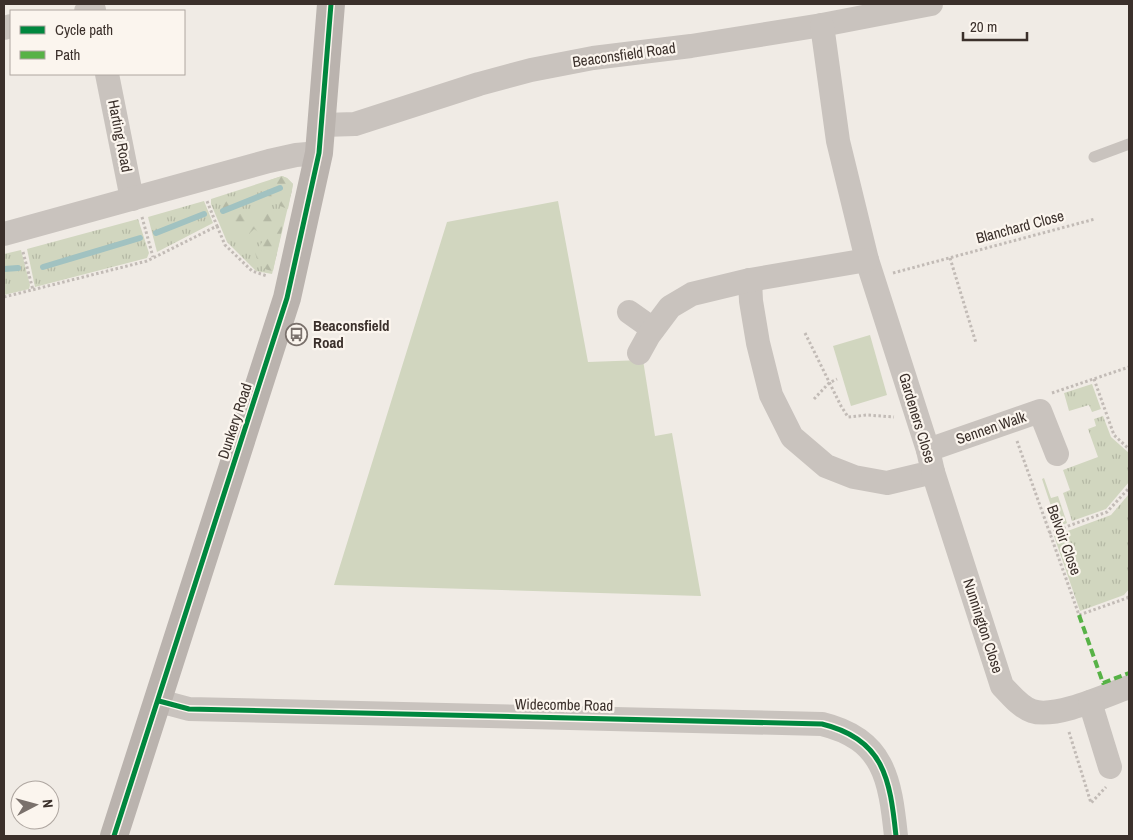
<svg xmlns="http://www.w3.org/2000/svg" width="1133" height="840" font-family="'Archivo Narrow',sans-serif">
<defs>
<pattern id="grass-tufts" width="24" height="20" patternUnits="userSpaceOnUse" patternTransform="scale(1.25)"><rect width="24" height="20" fill="#d1d6bf"/><path d="M3 7l-1-3M5 7V3M7 7l1-3M15 17l-1-3M17 17v-4M19 17l1-3" fill="none" stroke="#b4b8a4"/></pattern>
<pattern id="forest-firs" width="22" height="20" patternUnits="userSpaceOnUse" patternTransform="scale(1.25)"><rect width="22" height="20" fill="#d1d6bf"/><path d="M5 1l3.5 6h-7zM16 11l3.5 6h-7z" fill="#b4b8a4"/></pattern>
</defs>
<rect width="100%" height="100%" fill="#f0ebe5"/>
<g fill="url(#grass-tufts)">
<polygon points="282,176 287,178 293,184 292,190 272,274 256,271 227,242 211,204 211,199"/>
<polygon points="204,201 213,223 157,252 148,217"/>
<polygon points="138,219 149,253 147,258 35,287 27,249"/>
<polygon points="21,250 30,285 29,289 4,295 4,254"/>
<polygon points="1092,384 1101,409 1092,412 1089,405 1069,411 1064,393"/>
<polygon points="1103,416 1111,437 1129,453 1129,482 1106,509 1072,521 1063,493 1070,490 1063,470 1098,457 1088,429 1096,426 1094,419"/>
<polygon points="1044,478 1051,498 1058,496 1067,523 1058,527 1042,479"/>
<polygon points="1129,494 1129,589 1124,595 1080,611 1054,536 1111,515"/>
</g>
<g fill="url(#forest-firs)">
<path d="M282,176L287,178L293,184L288,209C271,203 263,199 270,180Z"/>
<path d="M228,200H233L238,208L237,211L249,220C257,204 275,206 284,220L273,271C261,270 257,262 255,252L266,237L254,229L246,237H237C230,227 222,216 222,204Z"/>
</g>
<g fill="#d1d6bf">
<polygon points="558,201 588,362 643,360 655,436 672,433 701,596 334,585 447,222"/>
<polygon points="870,335 887,395 851,406 833,346"/>
</g>
<g fill="none" stroke-linecap="round" stroke-linejoin="round">
<g stroke="#a1c2c1" stroke-width="6">
<polyline points="223,211 280,188"/>
<polyline points="156,233 204,214"/>
<polyline points="43,267 140,238"/>
<polyline points="4,269 18,268"/>
</g>
<g stroke="#c2bbb6" stroke-width="3" stroke-dasharray="2.5 2.5" stroke-linecap="butt">
<polyline points="142,217 153,257"/>
<polyline points="217,226 225,245 252,271 267,276"/>
<polyline points="23,252 33,290"/>
<polyline points="950,258 976,343"/>
<polyline points="893,273 1095,219"/>
<polyline points="4,297 147,261 217,226 207,201"/>
<polyline points="805,333 841,406 848,417 867,415 894,417"/>
<polyline points="1094,379 1114,435 1129,449"/>
<polyline points="1052,393 1129,367"/>
<polyline points="814,399 829,383 837,379"/>
<polyline points="1017,441 1079,615 1127,598 1129,596"/>
<polyline points="1049,533 1107,512 1129,488"/>
<polyline points="1069,732 1091,803 1106,787"/>
</g>
<polyline stroke="#c9c3be" stroke-width="11" points="1094,157 1129,144"/>
<g stroke="#c9c3be" stroke-width="24">
<polyline points="86,11 94,10"/>
<polyline points="4,28 11,26"/>
<polyline points="107,74 132,199"/>
<polyline points="323,125 355,124 479,84 531,70 593,58 691,46 822,25 931,4"/>
<polyline points="4,234 269,161 296,155 319,153"/>
<polyline points="750,280 751,301 758,343 771,395 792,437 826,466 854,477 887,483 933,472 928,450 867,260 838,141 822,25"/>
<polyline points="629,312 653,329"/>
<polyline points="639,353 649,335 670,307 692,294 750,280 867,260"/>
<polyline points="928,450 1040,411 1057,454"/>
<path d="M933,472L1002,686C1011,695 1020,707 1032,711C1055,719 1107,695 1129,687"/>
<path d="M159,701L189,709L822,724C884,739 890,779 896,836"/>
<polyline points="1090,702 1110,767"/>
</g>
<polyline stroke="#bab3ae" stroke-width="28" points="114,836 287,298 319,153 331,4"/>
<polyline stroke="#57b246" stroke-width="4" stroke-dasharray="8 4" stroke-linecap="butt" points="1079,615 1103,683 1129,673"/>
<defs>
<g id="cycleway">
<path d="M159,701L189,709L822,724C884,739 890,779 896,836"/>
<polyline points="114,836 287,298 319,153 331,4"/>
</g>
</defs>
<use href="#cycleway" stroke="#fbf5ee" stroke-width="8"/>
<use href="#cycleway" stroke="#00873e" stroke-width="5"/>
</g>
<defs>
<symbol id="bus-ring" viewBox="-11 -11 22 22"><circle r="9.5" fill="#fbf5ee" stroke="#7a716c" stroke-width="1.5"/><path d="M-5-6H5V4H4V6H2V4H-2V6H-4V4H-5ZM-3.5-4V0h7V-4ZM-3.5 1.2v1.5H-2V1.2ZM2 1.2v1.5H3.5V1.2Z" fill="#7a716c"/></symbol>
</defs>
<g fill-rule="evenodd">
<use href="#bus-ring" x="284" y="322" width="25" height="25"/>
</g>
<g text-anchor="middle" stroke-width="4.5" stroke-linejoin="round" paint-order="stroke">
<g font-size="15" fill="#3b302b" stroke="#fbf5ee">
<text transform="translate(624 55) rotate(-8)" y="5">Beaconsfield Road</text>
<text transform="translate(120 136) rotate(79)" y="5">Harting Road</text>
<text transform="translate(1020 227) rotate(-15)" y="5">Blanchard Close</text>
<text transform="translate(917 418) rotate(73)" y="5">Gardeners Close</text>
<text transform="translate(235 421) rotate(-72)" y="5">Dunkery Road</text>
<text transform="translate(991 428) rotate(-19)" y="5">Sennen Walk</text>
<text transform="translate(1064 540) rotate(70)" y="5">Belvoir Close</text>
<text transform="translate(983 626) rotate(72)" y="5">Nunnington Close</text>
<text transform="translate(564 705) rotate(1)" y="5">Widecombe Road</text>
</g>
<g font-size="15" font-weight="bold" fill="#3b302b" stroke="#fbf5ee" text-anchor="start">
<text x="313" y="331">Beaconsfield<tspan x="313" dy="17">Road</tspan></text>
</g>
</g>
<rect width="1133" height="840" fill="none" stroke="#3b302b" stroke-width="10"/>
<rect x="10" y="10" width="175" height="65" fill="#fbf5ee" stroke="#aea6a0"/>
<rect x="20" y="26" width="25" height="8" fill="#00873e" stroke="#aea6a0"/>
<text x="55" y="35" font-size="15" fill="#3b302b">Cycle path</text>
<rect x="20" y="51" width="25" height="8" fill="#57b246" stroke="#aea6a0"/>
<text x="55" y="60" font-size="15" fill="#3b302b">Path</text>
<g transform="translate(35 805) rotate(84)"><circle r="24" fill="#fbf5ee" stroke="#aea6a0"/>
<path d="M0-4L9 19L0 12L-9 19Z" fill="#7a716c"/>
<text y="-8" font-size="14" font-weight="bold" text-anchor="middle" fill="#3b302b">N</text>
</g>
<path d="M963 32v8h64v-8" fill="none" stroke="#3b302b" stroke-width="2.5"/>
<text x="970" y="32" font-size="15" fill="#3b302b" stroke="#fbf5ee" stroke-width="4" paint-order="stroke">20 m</text>
</svg>
